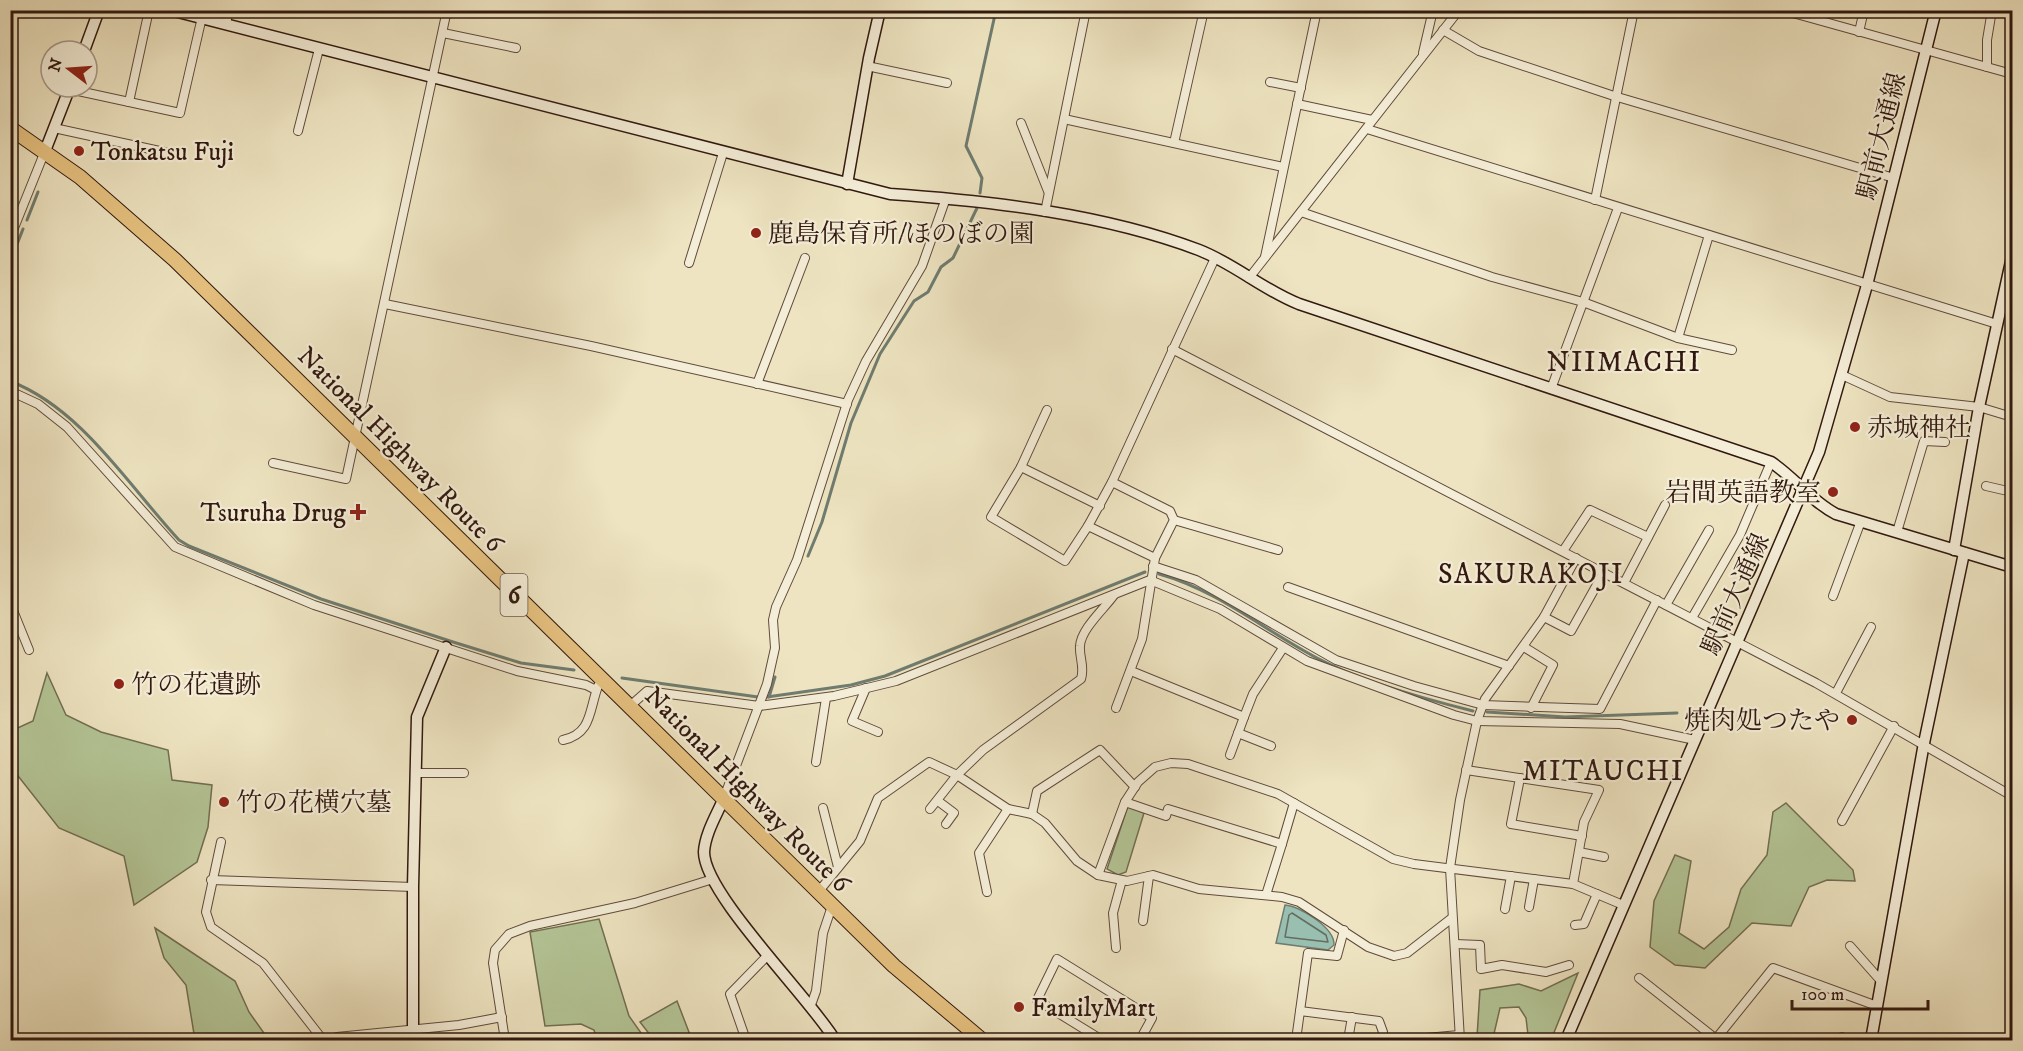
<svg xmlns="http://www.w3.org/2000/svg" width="2023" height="1051" font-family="'IM FELL DW Pica','Noto Serif JP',serif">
<rect width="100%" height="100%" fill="#eee4c1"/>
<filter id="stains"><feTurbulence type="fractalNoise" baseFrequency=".00333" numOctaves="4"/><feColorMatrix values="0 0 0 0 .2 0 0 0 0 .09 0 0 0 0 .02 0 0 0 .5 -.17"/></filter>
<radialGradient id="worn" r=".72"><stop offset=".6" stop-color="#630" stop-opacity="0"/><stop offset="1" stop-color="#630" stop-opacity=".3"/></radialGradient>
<g fill="#b4c596" stroke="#726e52" stroke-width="1.5">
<polygon points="47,673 66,715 101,732 168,750 172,780 212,785 208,827 197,862 134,905 124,856 59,828 11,767 11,731 33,721"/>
<polygon points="1786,803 1853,870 1855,881 1827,880 1809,887 1791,926 1752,923 1705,968 1675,965 1650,947 1654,901 1675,855 1691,861 1679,933 1704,949 1729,927 1741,889 1767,855 1773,812"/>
<polygon points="1128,806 1144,813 1126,872 1118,875 1107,869"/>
<polygon points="599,919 629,1016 646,1040 597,1040 594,1030 581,1024 545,1026 530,932"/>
<polygon points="155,928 235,981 249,1012 266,1036 258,1040 195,1040 186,985 164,958"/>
<polygon points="1578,973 1551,1040 1528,1035 1526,1018 1519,1007 1500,1008 1493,1038 1477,1037 1480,990 1519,984 1541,991"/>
<polygon points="677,1001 692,1040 654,1040 640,1022"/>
</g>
<path fill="#99bfb1" stroke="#6f7c70" stroke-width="1.5" d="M1285,905C1300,906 1335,928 1334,945L1328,950L1276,943Z"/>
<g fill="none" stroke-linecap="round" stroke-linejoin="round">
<polygon stroke="#656c60" stroke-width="1.5" points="1292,913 1326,935 1328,942 1285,937 1289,915"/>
<g stroke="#6f7c70" stroke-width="3">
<polyline points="980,193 982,178 966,146 996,10"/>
<polyline points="27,220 38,192"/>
<polyline points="10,262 23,229"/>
<path d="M10,381C82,409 128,485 179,540L189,546L321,599L453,642L521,663L574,670"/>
<polyline points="808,556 822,522 851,423 880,354 914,301 928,292 941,267 953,258 977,208"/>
<path d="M1159,574C1217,590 1264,630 1317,658C1360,681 1425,699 1473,711"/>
<polyline points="622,678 758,697"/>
<polyline points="767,697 851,685 885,676 1145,572"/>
<polyline points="769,697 775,677"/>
<polyline points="1487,712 1565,717 1677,713"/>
</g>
<defs>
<g id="street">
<polyline points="1346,10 1348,11"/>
<polyline points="1782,10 2012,74"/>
<polyline points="10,21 13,10"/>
<polyline points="226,23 229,10"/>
<polyline points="1443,30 1479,51 1614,96 1894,178"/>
<polyline points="1859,32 1864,10"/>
<polyline points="443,33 516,48"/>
<polyline points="1423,53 1433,10"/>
<polyline points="867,66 947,83"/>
<polyline points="1987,67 1987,40 1992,10"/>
<polyline points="1270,82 1301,88"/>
<polyline points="69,89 180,113 202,17"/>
<polyline points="129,102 149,10"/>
<polyline points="1297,104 1372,120"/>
<polyline points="1064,119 1283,167"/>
<polyline points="1021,123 1048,191"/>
<polyline points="54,128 178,155"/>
<polyline points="1367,129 1997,324"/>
<polyline points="298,131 319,49"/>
<polyline points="1174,143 1204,10"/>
<polyline points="1595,200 1634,10"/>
<polyline points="1045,212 1086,10"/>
<polyline points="1301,212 1492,277 1583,302 1678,338 1732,350"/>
<polyline points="10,238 45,151"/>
<polyline points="1265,257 1317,10"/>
<polyline points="689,263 723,153"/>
<polyline points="1249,278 1459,10"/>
<polyline points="385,304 591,346 847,404"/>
<polyline points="1678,338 1709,235"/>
<polyline points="1172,349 1816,683 2012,796"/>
<polyline points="1842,375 1890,397 1979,407 2012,417"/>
<polyline points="757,384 805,258"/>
<polyline points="1551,389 1618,208"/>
<polyline points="10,391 38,404 67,427 175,547 314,605 517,671 586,685 596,690"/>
<polyline points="1047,410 1021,467 991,517 1065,561 1088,526 1155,558"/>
<polyline points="273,463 346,479 447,10"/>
<polyline points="1021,467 1100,506"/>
<polyline points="1986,486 2012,492"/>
<polyline points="1174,520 1278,550"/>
<polyline points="1088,526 1112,482"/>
<polyline points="1897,532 1924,441 1945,442"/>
<polyline points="1563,551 1590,510 1648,537"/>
<polyline points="1153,566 1196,580 1336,660 1414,686 1483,705 1600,709 1657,600"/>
<polyline points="1624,583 1665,505"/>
<polyline points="1288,587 1509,666"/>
<polyline points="1833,596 1861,521"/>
<polyline points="10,603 29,650"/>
<polyline points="1666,605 1709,530"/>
<polyline points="1544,617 1571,631 1604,572"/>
<polyline points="1692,618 1740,535 1771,462"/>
<polyline points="1524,647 1553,665 1531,708"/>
<polyline points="1131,671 1244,717 1253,694 1283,648"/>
<polyline points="866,688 852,721 878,732"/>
<polyline points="1836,693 1871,627"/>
<polyline points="630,706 647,691 759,706 834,696 896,681 1150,580 1220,609 1307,661 1454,715 1477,721 1620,724 1695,740"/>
<polyline points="1116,708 1142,639 1155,558 1174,520 1170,511 1112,482 1215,258"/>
<polyline points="1238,733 1271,746"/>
<path d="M563,740C592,734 589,710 598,686"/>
<polyline points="1230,755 1244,717"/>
<polyline points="816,762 826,698"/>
<polyline points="1466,770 1599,790 1584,822 1573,884 1623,905"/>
<polyline points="416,773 464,773"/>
<polyline points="1520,778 1511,824 1582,836"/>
<polyline points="723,800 767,684 775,648 773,620 776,607 797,560 848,400 866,361 922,266 946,198"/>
<polyline points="938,801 954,813 946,824"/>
<polyline points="1125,802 1166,816 1168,809 1282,844 1266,895"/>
<polyline points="823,808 838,867"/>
<path d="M930,809L957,775L983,750L1081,679C1085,667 1079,657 1080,646C1081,629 1104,609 1114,595"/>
<polyline points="1032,814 1037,791 1100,750 1135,787"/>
<polyline points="1842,821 1894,726"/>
<polyline points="221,842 206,912 211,927 263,963 323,1040"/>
<polyline points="1282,844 1294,803"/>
<polyline points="1579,852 1604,857"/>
<polyline points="1098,875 1125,802 1138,782 1155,767 1171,763 1188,764 1278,794 1393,859 1414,864 1573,884"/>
<polyline points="211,880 413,887"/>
<polyline points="819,891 860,841 878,798 929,762 957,775 1008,809 1032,814 1045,823 1077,861 1098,875 1127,881 1153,875 1199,889 1282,897 1299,902 1368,947 1394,956 1407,953 1452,918"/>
<polyline points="987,892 979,853 1008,809"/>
<polyline points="1529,907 1534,879"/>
<polyline points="1505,909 1511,876"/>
<polyline points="1143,921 1149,876"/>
<polyline points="1575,925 1584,924 1597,894"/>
<polyline points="1455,944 1480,945 1481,969 1502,965 1546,972 1569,965"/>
<polyline points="1850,946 1881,981"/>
<polyline points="1116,948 1113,913 1122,880"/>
<polyline points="1639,978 1716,1039"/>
<polyline points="811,1005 816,991 823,933 832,906"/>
<polyline points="1300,1011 1308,953 1337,956 1344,930"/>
<polyline points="326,1040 337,1037 459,1025 502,1017"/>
<polyline points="505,1040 493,963 495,950 509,934 530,926 635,903 713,879"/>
<polyline points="746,1040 730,994 768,955"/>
<polyline points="1102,1040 1037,1000 1057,959 1152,1018 1140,1040"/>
<polyline points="1296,1040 1300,1011 1379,1021 1383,1032 1381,1040"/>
<polyline points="1348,1040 1352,1017"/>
<polyline points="1426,1040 1426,1038 1459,1035"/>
<polyline points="1460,1040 1450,868 1460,800 1477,721 1485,699 1544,617 1576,558"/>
<polyline points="1715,1040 1773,968 1877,1006"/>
<polyline points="1841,1040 1842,1037"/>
</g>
<g id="secondary">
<path d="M170,10L890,194C991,201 1104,214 1199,250C1235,264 1263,290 1299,304L1771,462C1795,478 1811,501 1836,514L2012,567"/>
<polyline points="84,51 99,10"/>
<polyline points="45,151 70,87"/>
<polyline points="847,184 869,58 880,10"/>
<polyline points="1954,550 1979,407 2012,257"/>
<path d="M723,800C716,816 705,834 704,852C704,894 810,998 835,1040"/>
<polyline points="413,1040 413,887 417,717 446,647"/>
<polyline points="1566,1040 1819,452 1867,285 1936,10"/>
<polyline points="1871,1040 1924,743 1964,553"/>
</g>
<polyline id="highway" points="10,128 80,177 175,260 894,966 982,1040"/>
</defs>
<use href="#street" stroke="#604b3c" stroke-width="10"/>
<use href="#secondary" stroke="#31180f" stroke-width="13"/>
<use href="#highway" stroke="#31180f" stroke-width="16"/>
<use href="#street" stroke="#f4edd7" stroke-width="8"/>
<use href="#secondary" stroke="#f4edd7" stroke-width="10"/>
<use href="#highway" stroke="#e7c280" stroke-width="14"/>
</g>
<g fill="#8f2418" stroke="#f4edd7" stroke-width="2">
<circle cx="79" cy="151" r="6"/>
<circle cx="756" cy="233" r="6"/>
<circle cx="1855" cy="427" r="6"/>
<circle cx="1833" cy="492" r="6"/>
<path d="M355 503h6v6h6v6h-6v6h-6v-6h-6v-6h6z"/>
<circle cx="119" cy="684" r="6"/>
<circle cx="1852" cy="720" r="6"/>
<circle cx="224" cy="802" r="6"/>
<circle cx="1019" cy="1007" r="6"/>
</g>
<g text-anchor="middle" stroke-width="4.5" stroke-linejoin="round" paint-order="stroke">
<rect fill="#f4edd7" stroke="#6c584b" stroke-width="1.5" x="500.5" y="574" width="27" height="42" rx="4.5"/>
<g font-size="24" font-weight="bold" fill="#31180f">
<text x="514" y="603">6</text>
</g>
<g font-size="26" fill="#31180f" stroke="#f4edd7">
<text transform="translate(1881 136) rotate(-76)" y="9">駅前大通線</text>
<text transform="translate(401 449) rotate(45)" y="9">National Highway Route 6</text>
<text transform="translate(1735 594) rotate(-66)" y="9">駅前大通線</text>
<text transform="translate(748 789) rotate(45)" y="9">National Highway Route 6</text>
</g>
<g font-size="26" fill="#31180f" stroke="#f4edd7" text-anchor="start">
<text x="91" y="160">Tonkatsu Fuji</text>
<text x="768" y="242">鹿島保育所/ほのぼの園</text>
<text x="1867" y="436">赤城神社</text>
<text x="1821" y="501" text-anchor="end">岩間英語教室</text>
<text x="346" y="521" text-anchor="end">Tsuruha Drug</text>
<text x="131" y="693">竹の花遺跡</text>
<text x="1840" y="729" text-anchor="end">焼肉処つたや</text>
<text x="236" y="811">竹の花横穴墓</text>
<text x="1031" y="1016">FamilyMart</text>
</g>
<g font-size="28" letter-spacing="1.5" fill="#31180f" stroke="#f4edd7">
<text x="1624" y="371">NIIMACHI</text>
<text x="1531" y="583">SAKURAKOJI</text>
<text x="1603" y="780">MITAUCHI</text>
</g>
</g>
<rect width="2023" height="1051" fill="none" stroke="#eee4c1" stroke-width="36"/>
<rect x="12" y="12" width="1999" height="1027" fill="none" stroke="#31180f" stroke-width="3"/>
<rect x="18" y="18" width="1987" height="1015" fill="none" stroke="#31180f" stroke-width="1.5"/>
<g transform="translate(69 69) rotate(287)"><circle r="28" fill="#f4edd7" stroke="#a69887" stroke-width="1.5"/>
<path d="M0-4.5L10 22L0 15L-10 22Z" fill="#8f2418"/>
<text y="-9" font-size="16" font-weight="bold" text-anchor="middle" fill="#31180f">N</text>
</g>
<path d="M1792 1000v9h136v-9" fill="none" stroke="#31180f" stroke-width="3"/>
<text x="1801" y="1000" font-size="18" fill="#31180f" stroke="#f4edd7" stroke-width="4.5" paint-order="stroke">100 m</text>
<rect width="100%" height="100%" filter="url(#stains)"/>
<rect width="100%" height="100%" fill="url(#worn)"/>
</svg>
